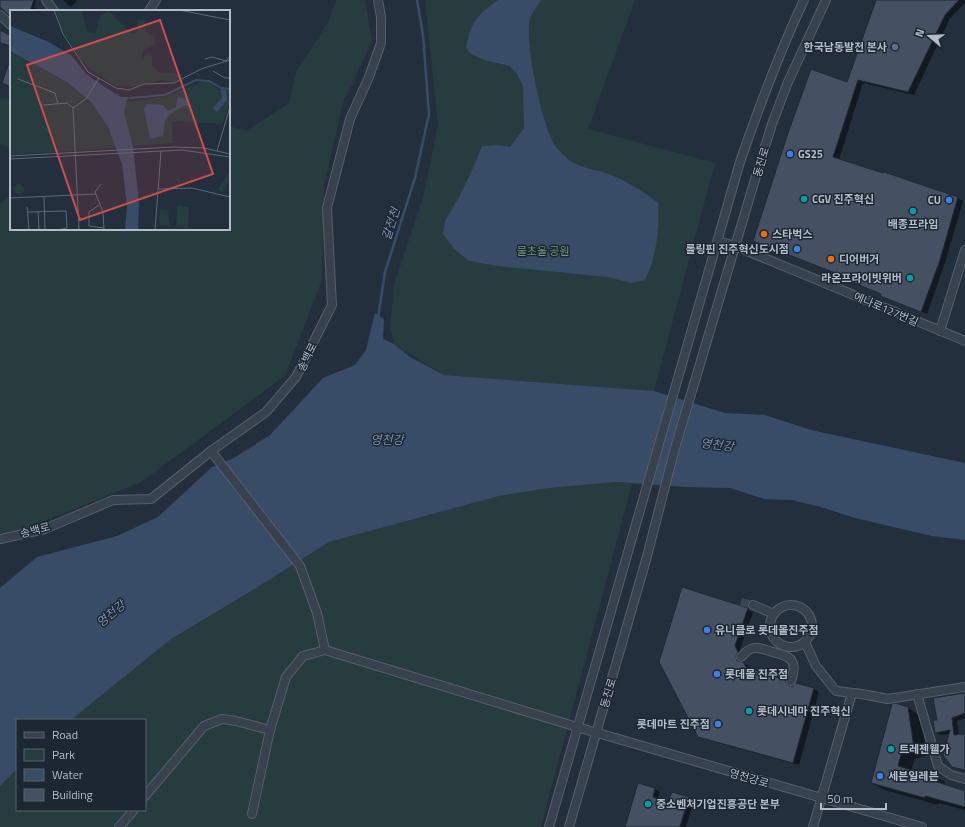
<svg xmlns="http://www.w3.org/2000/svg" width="965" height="827" font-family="'Titillium Web','Noto Sans KR',sans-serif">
<rect width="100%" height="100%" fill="#242f3e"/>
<g fill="#263c3f">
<polygon points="336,0 365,0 372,42 343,103 324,186 322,280 285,376 141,482 27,528 0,534 0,204 11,194 11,229 229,229 229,126 246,131 289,103 296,72 328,22"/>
<polygon points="425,0 635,0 588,129 715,163 654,391 444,375 394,344 390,328 394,285 423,198 438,125"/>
<polygon points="0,98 11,99 11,147 0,145"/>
<polygon points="616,482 632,484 541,827 0,827 0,786 17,769 17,810 145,810 145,720 71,720 171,639 256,588 328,542 499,496 549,488"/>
</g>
<g fill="#394c67">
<path d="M498,0H541C538,6 532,12 530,18C524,41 542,128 556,147C559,151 565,156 569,160C580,168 593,169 606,173C625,180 643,191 658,203C660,227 656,259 645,280L631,283L607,277L498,266L469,261L454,249L443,234L445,221L459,197L473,168L482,146L499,145L510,147L524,128L523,86L517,74L510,66L484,60L471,54L466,47C471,22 478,14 498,0Z"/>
<polygon points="375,313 384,319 383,339 394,344 410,357 444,375 654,391 725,413 765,415 811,430 965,463 965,540 932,536 855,518 821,507 792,500 764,499 730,488 685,487 616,482 549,488 499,496 329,542 256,588 171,639 71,720 17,720 17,769 0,786 0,588 37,557 117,536 158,517 212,467 234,458 270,435 323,378 355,365 366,350"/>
</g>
<g fill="#0007">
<polygon points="0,0 36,0 34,8 42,11 11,11 11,15 0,5"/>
<polygon points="63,0 75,0 77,1 71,7"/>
<polygon points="877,0 965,0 965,3 950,18 914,95 863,83 839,160 884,174 884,173 958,198 963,201 945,263 927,314 887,299 882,296 882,294 849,278 754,241 847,83"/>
<polygon points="747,609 753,613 740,649 743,655 741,660 742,663 749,666 751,669 785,680 791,684 791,687 814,689 819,692 799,765 705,739 699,736"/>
<polygon points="965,695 965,718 957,721 959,735 965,735 965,771 952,766 950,734 941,735 936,732"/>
<polygon points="908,708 921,716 927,755 915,759 911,771 932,775 945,782 944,785 965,792 965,810 939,803 938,805 885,790 872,783"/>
<polygon points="655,789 660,792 658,799 669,803 673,793 689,798 694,801 686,827 626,827"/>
</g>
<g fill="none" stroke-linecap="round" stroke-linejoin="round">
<polyline stroke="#394c67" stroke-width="2.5" points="378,318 385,272 415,178 429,114 423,35 417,0"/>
</g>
<g fill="#455162" stroke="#1f2835">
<polygon points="0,0 34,0 30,11 11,11 11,17 0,7"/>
<polygon points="876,0 959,0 945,15 908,92 858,80 833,157 883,173 884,172 958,197 940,260 921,312 880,296 881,294 847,280 848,278 753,241 788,133 811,69 847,82"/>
<polygon points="0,30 11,36 11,46 0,43"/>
<polygon points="10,60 11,61 11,87 2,83"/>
<polygon points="682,587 748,608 735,646 738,652 736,656 737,661 743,662 746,667 786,680 786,683 789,686 793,686 796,683 814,688 793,763 698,737 659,662"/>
<polygon points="965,693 965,713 952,718 954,735 965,734 965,770 952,767 943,755 950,730 935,733 933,720 937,720 933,698"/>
<polygon points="895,703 908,707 914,748 902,751 898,766 915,771 916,769 933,774 931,780 965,791 965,807 925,796 925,798 871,783 892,704"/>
<polygon points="638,783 655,788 653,797 668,802 672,792 689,797 680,827 625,827"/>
</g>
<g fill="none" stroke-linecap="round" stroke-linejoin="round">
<polyline stroke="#3a4453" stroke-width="8" stroke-dasharray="8 4" stroke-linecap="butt" points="741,602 753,605"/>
<defs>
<g id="minor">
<polyline points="46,0 54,11"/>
<polyline points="149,11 156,0"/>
<polyline points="0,15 11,25"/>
<polyline points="718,241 735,246 965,341"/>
<polyline points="940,331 965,250"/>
<polyline points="211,451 300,566 317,613 325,650"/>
<polyline points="0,539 45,529 113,500 151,499 211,451 266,412 296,377 332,305 327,208 350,119 369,77 381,43 381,17 378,0"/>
<polyline points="753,605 774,614"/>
<circle cx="791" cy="626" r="21"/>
<polyline points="805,642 816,666 836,691 862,694 888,699 965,687"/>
<path d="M741,657C744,654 747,650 751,649C757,646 763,649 769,651C789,656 799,658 791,681"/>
<polyline points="917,694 938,766 951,775 965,779"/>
<polyline points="145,796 204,726 222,719 236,721 270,730"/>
<polyline points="252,814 270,730 286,677 303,656 325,650 577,727 922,827"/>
<polyline points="119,827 134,810"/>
<path d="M549,827L740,162C759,107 779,53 804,0"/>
<polyline points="569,827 646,560 675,448 756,176 772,124 788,82 826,0"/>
<polyline points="813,827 852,693"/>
</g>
</defs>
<use href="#minor" stroke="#565f6c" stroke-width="10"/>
<use href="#minor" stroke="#38414e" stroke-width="8"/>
</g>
<circle fill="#5c6f8a" stroke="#1d2633" stroke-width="1.5" cx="895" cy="47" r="4"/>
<g fill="#3f7fe0" stroke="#1d2633" stroke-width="1.5">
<circle cx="790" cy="154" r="4"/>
<circle cx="949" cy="200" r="4"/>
<circle cx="797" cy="249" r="4"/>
<circle cx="707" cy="630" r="4"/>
<circle cx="717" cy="674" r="4"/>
<circle cx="718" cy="724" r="4"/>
<circle cx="880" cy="776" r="4"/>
</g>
<g fill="#0f9aa8" stroke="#1d2633" stroke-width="1.5">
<circle cx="804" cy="199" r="4"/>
<circle cx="913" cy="211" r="4"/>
<circle cx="910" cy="278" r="4"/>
<circle cx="749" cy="711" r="4"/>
<circle cx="891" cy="749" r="4"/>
<circle cx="648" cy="804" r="4"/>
</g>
<g fill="#e8710a" stroke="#1d2633" stroke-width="1.5">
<circle cx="764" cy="234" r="4"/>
<circle cx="831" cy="259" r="4"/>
</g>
<g text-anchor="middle" stroke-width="3" stroke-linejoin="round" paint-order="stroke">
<g font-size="11" font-weight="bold" fill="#b4bcc9" stroke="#1d2633" text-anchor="start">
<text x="887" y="51" text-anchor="end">한국남동발전 본사</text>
<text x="798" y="158">GS25</text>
<text x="812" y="203">CGV 진주혁신</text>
<text x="941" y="204" text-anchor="end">CU</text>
<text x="913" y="228" text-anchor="middle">배종프라임</text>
<text x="772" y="238">스타벅스</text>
<text x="789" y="253" text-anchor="end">롤링핀 진주혁신도시점</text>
<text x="839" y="263">디어버거</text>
<text x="902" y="282" text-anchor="end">라온프라이빗위버</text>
<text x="715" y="634">유니클로 롯데몰진주점</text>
<text x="725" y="678">롯데몰 진주점</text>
<text x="757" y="715">롯데시네마 진주혁신</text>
<text x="710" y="728" text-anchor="end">롯데마트 진주점</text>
<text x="899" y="753">트레젠웰가</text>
<text x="888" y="780">세븐일레븐</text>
<text x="656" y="808">중소벤처기업진흥공단 본부</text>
</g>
<g font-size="11" fill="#b4bcc9" stroke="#1d2633">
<text transform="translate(761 162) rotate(-73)" y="4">동진로</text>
<text transform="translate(886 309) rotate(23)" y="4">에나로127번길</text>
<text transform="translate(307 357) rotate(-64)" y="4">송백로</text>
<text transform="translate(35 530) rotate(-15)" y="4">송백로</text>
<text transform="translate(608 693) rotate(-74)" y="4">동진로</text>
<text transform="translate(749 778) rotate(16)" y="4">영천강로</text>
</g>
<g font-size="11" fill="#6b9a76" stroke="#1d2633">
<text x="543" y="255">물초울 공원</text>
</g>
<g font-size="12" font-style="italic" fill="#7c92b1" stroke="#1d2633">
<text transform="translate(391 224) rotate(-72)" y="4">갈전천</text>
<text x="387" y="444">영천강</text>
<text transform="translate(717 445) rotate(7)" y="4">영천강</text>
<text transform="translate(111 614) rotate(-40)" y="4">영천강</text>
</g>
</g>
<g transform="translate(10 10)">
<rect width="220" height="220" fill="#242f3e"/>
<path d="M46,0H72L77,22L85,24L90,6L99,1L122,24L127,23L128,9L135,11V20L144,27L145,34L133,41L132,50L137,43L142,47V56L149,62L173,64L171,68L163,72L152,70L123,77L105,76L80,59L67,43L51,18ZM0,41L57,72L81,92L98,117L107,138L0,145ZM192,72H199L209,80H220V94L212,114L162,111L163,133L123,136L114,102L116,92L154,87ZM220,161V171L212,182L207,180ZM4 179a5 5 0 1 1 10 0a5 5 0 1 1-10 0ZM167,196L179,197L178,218L166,217ZM150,199L158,200L160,216L149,215Z" fill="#263c3f"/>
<path d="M0,16L39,32L62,46L76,64L95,77L111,87H120L117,90L114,102L123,136L129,194L128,220H115L117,196L112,154L98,117L81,92L57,72L0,41ZM211,79L216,80L217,90L207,102L203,98L212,88ZM170,87L178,90L181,96H174L160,104L155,110L153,126L140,129L134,99L137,94L153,95L158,101L166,97L167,88Z" fill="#394c67"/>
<path fill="none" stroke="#394c67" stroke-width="2" d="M120,88L155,85L186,70L199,71L211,78L220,79"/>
<path fill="none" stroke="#5e6776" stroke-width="1" d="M44,0L53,24L78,62L106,78L119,80L134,74L164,73L191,59L220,50M169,0L220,10M195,49L202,47L216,51L220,46M203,61L215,68H220M8,69L45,83L48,93M33,95L57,93L63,98L69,220M63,98L76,89L89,68M207,141L220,97M0,146L164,137L194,138L220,144M0,149L172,140L220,147M91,174L85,182L93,202L94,220M149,179L182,178L220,187M34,187L35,220M0,188L86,184M89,195L79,202V216L94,218M17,197L19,220M28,201L29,220M18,202L56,201L57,218L48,220M145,220L151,141"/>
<path fill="#ce4d50" fill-opacity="0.15" stroke="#ce4d50" stroke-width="2" d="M150,10L203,164L70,210L17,55Z"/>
<rect width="220" height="220" fill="none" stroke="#b4bcc9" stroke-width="2"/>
</g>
<rect x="16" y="719" width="130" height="92" fill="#1d2633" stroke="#59626f"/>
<rect x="24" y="732" width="20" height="6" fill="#38414e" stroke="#59626f"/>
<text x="52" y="739" font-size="12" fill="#b4bcc9">Road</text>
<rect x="24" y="749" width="20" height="12" fill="#263c3f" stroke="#59626f"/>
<text x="52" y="759" font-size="12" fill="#b4bcc9">Park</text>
<rect x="24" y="769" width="20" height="12" fill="#394c67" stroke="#59626f"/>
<text x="52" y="779" font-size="12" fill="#b4bcc9">Water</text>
<rect x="24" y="789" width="20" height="12" fill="#455162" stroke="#59626f"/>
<text x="52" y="799" font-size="12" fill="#b4bcc9">Building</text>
<g transform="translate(929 36) rotate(289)" stroke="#1d2633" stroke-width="3" paint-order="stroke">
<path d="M0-3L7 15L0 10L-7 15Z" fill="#b4bcc9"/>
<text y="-6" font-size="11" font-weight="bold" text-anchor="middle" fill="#b4bcc9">N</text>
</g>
<path d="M821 803v6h65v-6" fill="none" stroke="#b4bcc9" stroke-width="2"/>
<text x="827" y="803" font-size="12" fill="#b4bcc9" stroke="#1d2633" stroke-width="3" paint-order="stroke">50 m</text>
</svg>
